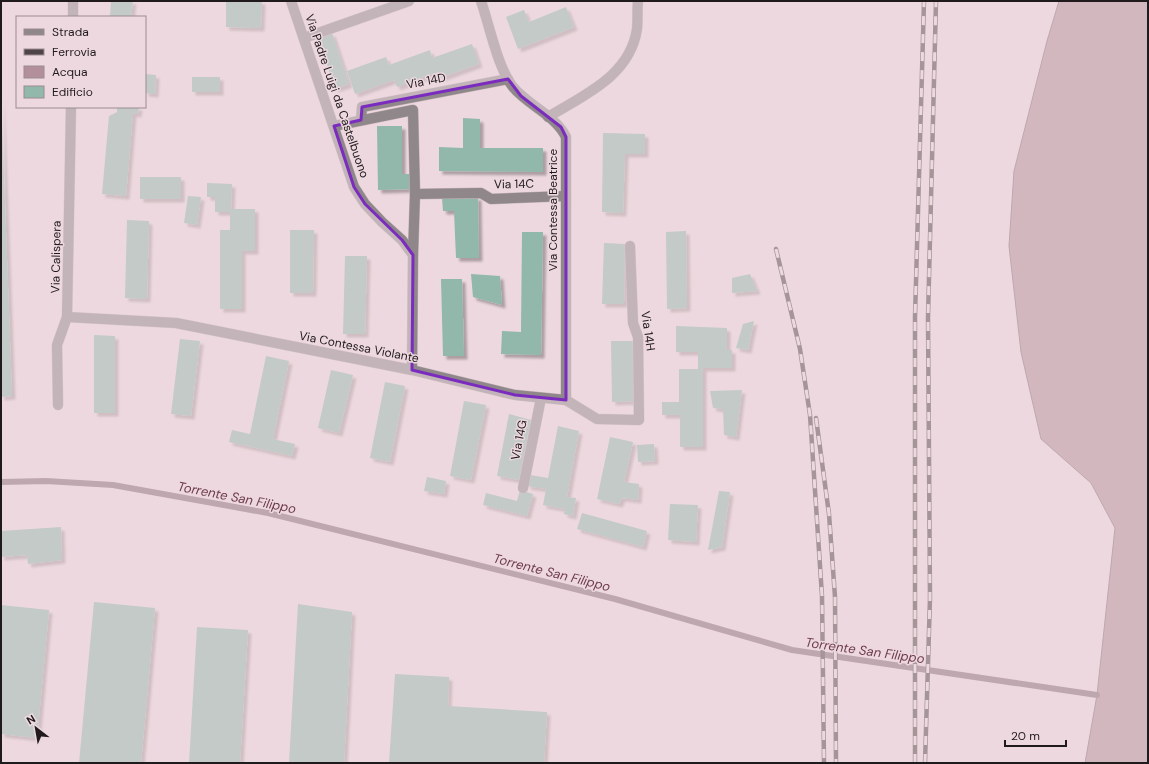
<svg xmlns="http://www.w3.org/2000/svg" width="1149" height="764" font-family="'DM Sans',sans-serif">
<defs>
<filter id="shadow"><feDropShadow dx="3.5" dy="3.5" stdDeviation="1" flood-color="#0004"/></filter>
</defs>
<rect width="100%" height="100%" fill="#ecd8de"/>
<polygon fill="#b28f9a" stroke="#866c74" points="1059,1 1148,1 1148,763 1085,763 1097,695 1115,528 1091,483 1041,439 1021,352 1009,246 1014,171 1047,41"/>
<g fill="none" stroke-linecap="round" stroke-linejoin="round">
<polyline stroke="#866c74" stroke-width="6" points="1,482 46,481 113,485 268,513 615,599 792,650 1097,695"/>
</g>
<g fill="#91b8ab" filter="url(#shadow)">
<polygon points="111,1 133,1 131,17 110,17"/>
<polygon points="226,1 262,1 261,28 226,27"/>
<polygon points="566,7 574,27 518,49 506,17 524,10 529,22"/>
<polygon points="332,33 349,84 335,89 318,37"/>
<polygon points="472,44 479,64 440,78 438,72 397,87 394,80 355,94 347,71 386,57 389,65 430,50 432,58"/>
<polygon points="145,74 156,75 155,94 145,93"/>
<rect x="192" y="77" width="28" height="15"/>
<polygon points="1,95 12,396 1,397"/>
<polygon points="117,107 139,107 138,114 133,113 126,196 102,194 109,116 117,112"/>
<polygon points="463,118 480,119 480,148 543,148 543,172 439,171 439,147 463,148"/>
<polygon points="377,126 402,126 402,174 412,174 412,189 378,190"/>
<polygon points="603,133 645,134 645,154 625,154 623,213 602,212"/>
<rect x="140" y="177" width="41" height="22"/>
<polygon points="207,183 232,184 231,209 255,209 255,251 242,251 242,309 220,309 220,230 230,230 230,212 215,212 215,197 207,197"/>
<polygon points="188,196 201,197 197,225 184,223"/>
<polygon points="478,197 479,258 456,258 454,211 443,211 442,198"/>
<polygon points="127,220 149,221 147,299 125,298"/>
<polygon points="290,230 314,230 313,293 290,293"/>
<polygon points="686,231 687,308 667,309 666,232"/>
<polygon points="522,232 543,232 541,355 501,354 502,331 521,332"/>
<polygon points="604,243 625,244 624,304 602,304"/>
<polygon points="345,256 367,256 365,334 343,334"/>
<polygon points="471,274 500,276 502,305 473,297"/>
<polygon points="750,274 757,291 732,293 732,278"/>
<polygon points="441,279 462,279 464,356 443,356"/>
<polygon points="754,321 748,350 736,348 743,324"/>
<polygon points="676,326 727,328 727,350 732,350 732,368 703,368 703,447 680,447 680,415 662,415 662,402 679,402 679,369 698,369 698,352 676,352"/>
<polygon points="94,335 115,336 115,413 94,413"/>
<polygon points="180,339 200,341 191,416 171,414"/>
<polygon points="611,341 633,341 634,401 612,402"/>
<polygon points="266,356 289,361 273,439 295,444 292,456 229,442 232,430 250,434"/>
<polygon points="331,370 353,375 339,433 318,428"/>
<polygon points="385,382 405,386 390,462 370,458"/>
<polygon points="742,390 736,437 724,435 723,409 713,408 710,391"/>
<polygon points="464,401 486,405 471,480 450,476"/>
<polygon points="509,414 531,420 519,480 497,476"/>
<polygon points="558,426 579,431 567,497 576,498 573,516 564,514 565,509 543,505 546,489 527,486 530,475 548,478"/>
<polygon points="610,437 633,442 624,482 639,484 638,500 622,498 619,504 597,499"/>
<polygon points="654,444 655,461 638,462 637,445"/>
<polygon points="427,477 446,481 444,494 424,491"/>
<polygon points="520,490 533,494 527,516 483,505 486,493 517,501"/>
<polygon points="719,491 730,492 722,547 708,550"/>
<polygon points="670,504 698,505 696,542 668,540"/>
<polygon points="582,513 647,531 643,547 577,529"/>
<polygon points="61,527 62,560 28,564 27,555 1,557 1,531"/>
<polygon points="94,602 155,608 141,763 79,763"/>
<polygon points="298,604 352,612 344,763 289,763"/>
<polygon points="1,605 49,610 37,738 1,734"/>
<polygon points="197,627 248,630 240,763 189,763"/>
<polygon points="395,674 449,677 448,706 547,712 544,763 389,763"/>
</g>
<g fill="none" stroke-linecap="round" stroke-linejoin="round">
<defs>
<g id="street">
<polyline points="291,1 354,187 365,204 382,222 402,240 413,255 412,370"/>
<path d="M481,1C489,24 498,69 513,87C529,106 555,115 566,137V400"/>
<polyline points="73,17 73,1"/>
<polyline points="304,38 409,1"/>
<path d="M548,117C584,95 630,76 637,29C638,20 637,10 638,1"/>
<polyline points="361,120 362,107 508,79"/>
<polyline points="334,126 413,110 415,194 413,255"/>
<polyline points="415,194 481,193 491,199 566,196"/>
<polyline points="67,317 176,323 412,370 515,395 566,400 597,419 639,420 638,337 633,323 630,246"/>
<polyline points="58,405 57,345 67,317 71,107"/>
<polyline points="523,488 541,398"/>
</g>
</defs>
<use href="#street" stroke="#c7b6bb" stroke-width="11"/>
<use href="#street" stroke="#8f8789" stroke-width="10"/>
<defs>
<g id="rail">
<polyline points="776,249 800,349 810,415 822,596 824,763"/>
<polyline points="816,418 829,514 835,597 836,763"/>
<polyline points="915,763 915,317 924,1"/>
<polyline points="925,763 930,598 928,318 936,1"/>
</g>
</defs>
<use href="#rail" stroke="#4e4447" stroke-width="4.5"/>
<use href="#rail" stroke="#ecd8de" stroke-width="3" stroke-dasharray="9" stroke-linecap="butt"/>
</g>
<path d="M0 0H1149V764H0ZM508,79L521,96L561,127L566,137V400L515,395L412,370L413,255L402,240L365,204L354,187L334,126L361,120L362,107Z" fill="#ecd8de" fill-opacity=".55" fill-rule="evenodd"/>
<path fill="none" stroke="#7b2cbf" stroke-width="3" stroke-linejoin="round" d="M508,79L521,96L561,127L566,137V400L515,395L412,370L413,255L402,240L365,204L354,187L334,126L361,120L362,107Z"/>
<g text-anchor="middle" stroke-width="3" stroke-linejoin="round" paint-order="stroke">
<g font-size="12" fill="#211a1c" stroke="#ecd8de">
<text transform="translate(426 81) rotate(-11)" y="4">Via 14D</text>
<text transform="translate(337 96) rotate(71)" y="4">Via Padre Luigi da Castelbuono</text>
<text transform="translate(514 184) rotate(-1)" y="4">Via 14C</text>
<text transform="translate(553 210) rotate(-90)" y="4">Via Contessa Beatrice</text>
<text transform="translate(56 257) rotate(-89)" y="4">Via Calispera</text>
<text transform="translate(648 331) rotate(82)" y="4">Via 14H</text>
<text transform="translate(359 347) rotate(11)" y="4">Via Contessa Violante</text>
<text transform="translate(519 440) rotate(-79)" y="4">Via 14G</text>
</g>
<g font-size="13" font-style="italic" fill="#6e3a4d" stroke="#ecd8de">
<text transform="translate(237 497) rotate(11)" y="5">Torrente San Filippo</text>
<text transform="translate(552 572) rotate(14)" y="5">Torrente San Filippo</text>
<text transform="translate(865 650) rotate(8)" y="5">Torrente San Filippo</text>
</g>
</g>
<rect width="1149" height="764" fill="none" stroke="#211a1c" stroke-width="4"/>
<rect x="16" y="16" width="130" height="92" fill="#ecd8de" stroke="#9b8c90"/>
<rect x="24" y="29" width="20" height="6" fill="#8f8789" stroke="#9b8c90"/>
<text x="52" y="36" font-size="12" fill="#211a1c">Strada</text>
<rect x="24" y="49" width="20" height="6" fill="#4e4447" stroke="#9b8c90"/>
<text x="52" y="56" font-size="12" fill="#211a1c">Ferrovia</text>
<rect x="24" y="66" width="20" height="12" fill="#b28f9a" stroke="#9b8c90"/>
<text x="52" y="76" font-size="12" fill="#211a1c">Acqua</text>
<rect x="24" y="86" width="20" height="12" fill="#91b8ab" stroke="#9b8c90"/>
<text x="52" y="96" font-size="12" fill="#211a1c">Edificio</text>
<g transform="translate(36 728) rotate(329)" stroke="#ecd8de" stroke-width="3" paint-order="stroke">
<path d="M0-3L7 15L0 10L-7 15Z" fill="#211a1c"/>
<text y="-6" font-size="11" font-weight="bold" text-anchor="middle" fill="#211a1c">N</text>
</g>
<path d="M1005 740v6h61v-6" fill="none" stroke="#211a1c" stroke-width="2"/>
<text x="1011" y="740" font-size="12" fill="#211a1c" stroke="#ecd8de" stroke-width="3" paint-order="stroke">20 m</text>
</svg>
